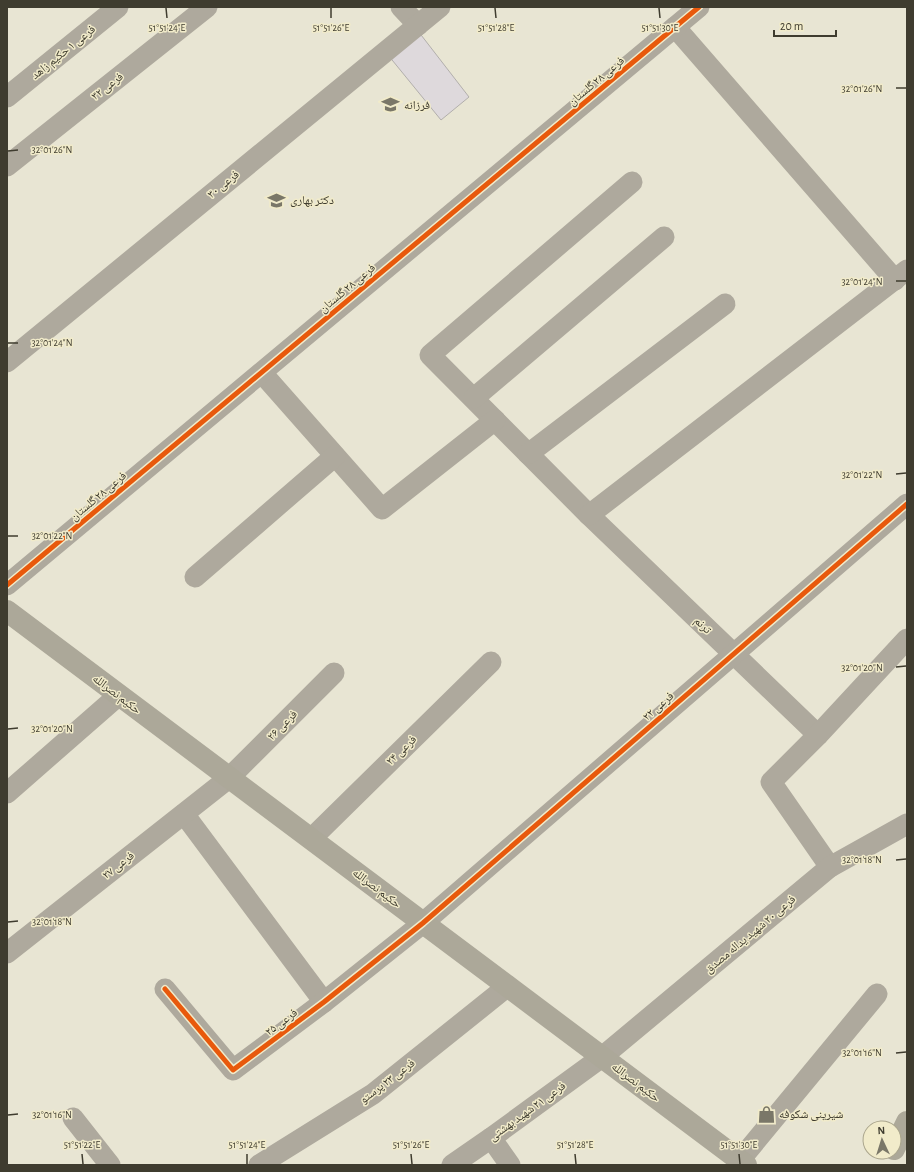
<svg xmlns="http://www.w3.org/2000/svg" width="914" height="1172" font-family="'Alegreya Sans','Noto Naskh Arabic',sans-serif">
<rect width="100%" height="100%" fill="#e8e5d3"/>
<polygon fill="#ded9dc" stroke="#b2afac" points="418,31 469,97 441,120 388,55"/>
<g fill="none" stroke-linecap="round" stroke-linejoin="round">
<g stroke="#aea99d" stroke-width="21">
<polyline points="401,7 418,25"/>
<polyline points="675,27 895,280"/>
<polyline points="7,97 118,7"/>
<polyline points="7,166 207,7"/>
<polyline points="632,182 430,355 589,515 818,735"/>
<polyline points="7,362 440,7"/>
<polyline points="262,373 382,509 495,420"/>
<polyline points="474,398 664,237"/>
<polyline points="528,454 725,304"/>
<polyline points="589,515 907,270"/>
<polyline points="195,577 335,456"/>
<polyline points="7,585 699,7"/>
<polyline points="7,793 119,695"/>
<polyline points="184,814 324,1002"/>
<polyline points="311,839 491,662"/>
<polyline points="830,867 771,782 818,735 907,639"/>
<polyline points="7,953 229,778 334,673"/>
<polyline points="165,989 233,1070 324,1002 423,923 907,504"/>
<polyline points="73,1118 110,1165"/>
<polyline points="491,1138 510,1165"/>
<polyline points="740,1160 877,994"/>
<polyline points="259,1165 373,1094 508,986"/>
<polyline points="452,1165 491,1138 602,1057 830,867 907,824"/>
</g>
<g stroke="#aca899" stroke-width="22">
<polyline points="7,611 746,1165"/>
<polyline points="894,1149 907,1122"/>
</g>
<defs>
<g id="cycleway">
<polyline points="7,585 699,7"/>
<polyline points="165,989 233,1070 324,1002 423,923 907,504"/>
</g>
</defs>
<use href="#cycleway" stroke="#f1ebca" stroke-width="8"/>
<use href="#cycleway" stroke="#e8590c" stroke-width="5"/>
</g>
<path fill="none" stroke="#3f3c2f" stroke-width="1.5" d="M166,8L167,18M331,8V18M495,8L496,18M659,8L660,18M896,88H906M8,151L18,150M896,281H906M8,343H18M896,474L906,473M8,536H18M896,667L906,666M8,729L18,728M896,860L906,859M8,922L18,921M896,1053L906,1052M8,1115L18,1114M82,1154L83,1164M247,1154V1164M411,1154L412,1164M575,1154L576,1164M739,1154L740,1164"/>
<defs>
<symbol id="school-bare" viewBox="-9 -9 18 18"><path d="M0-5L7-2L0 1L-7-2ZM-4 1L0 2.5L4 1V4Q0 6-4 4Z" fill="#7a7768" stroke="#f1ebca" stroke-width="2.5" paint-order="stroke"/></symbol>
<symbol id="shop-bare" viewBox="-9 -9 18 18"><path d="M-5-2.5h2.3a2.7 3.5 0 0 1 5.4 0H5L5.5 6h-11ZM-1.5-2.5h3a1.5 2.3 0 0 0-3 0Z" fill="#7a7768" stroke="#f1ebca" stroke-width="2.5" paint-order="stroke"/></symbol>
</defs>
<g fill-rule="evenodd">
<use href="#school-bare" x="378" y="92" width="25" height="25"/>
<use href="#school-bare" x="264" y="188" width="25" height="25"/>
<use href="#shop-bare" x="754" y="1102" width="25" height="25"/>
</g>
<g text-anchor="middle" stroke-width="3" stroke-linejoin="round" paint-order="stroke">
<g font-size="12" fill="#3f3c2f" stroke="#f1ebca">
<text transform="translate(63 52) rotate(-39)" y="4">فرعی ۱ حکیم زاهد</text>
<text transform="translate(596 81) rotate(-40)" y="4">فرعی ۲۸ گلستان</text>
<text transform="translate(107 86) rotate(-38)" y="4">فرعی ۳۲</text>
<text transform="translate(223 184) rotate(-39)" y="4">فرعی ۳۰</text>
<text transform="translate(347 288) rotate(-40)" y="4">فرعی ۲۸ گلستان</text>
<text transform="translate(98 496) rotate(-40)" y="4">فرعی ۲۸ گلستان</text>
<text transform="translate(703 625) rotate(44)" y="4">ترنم</text>
<text transform="translate(117 694) rotate(37)" y="4">حکیم نصرالله</text>
<text transform="translate(658 706) rotate(-41)" y="4">فرعی ۲۲</text>
<text transform="translate(282 725) rotate(-45)" y="4">فرعی ۲۶</text>
<text transform="translate(401 750) rotate(-44)" y="4">فرعی ۲۴</text>
<text transform="translate(118 865) rotate(-38)" y="4">فرعی ۲۷</text>
<text transform="translate(377 888) rotate(37)" y="4">حکیم نصرالله</text>
<text transform="translate(750 934) rotate(-40)" y="4">فرعی ۲۰ شهید یداله مصدق</text>
<text transform="translate(281 1022) rotate(-37)" y="4">فرعی ۲۵</text>
<text transform="translate(387 1081) rotate(-37)" y="4">فرعی ۲۳ پرستو</text>
<text transform="translate(636 1082) rotate(37)" y="4">حکیم نصرالله</text>
<text transform="translate(527 1111) rotate(-36)" y="4">فرعی ۲۱ شهید بهشتی</text>
</g>
<g font-size="12" fill="#3f3c2f" stroke="#f1ebca" text-anchor="start">
<text x="404" y="109">فرزانه</text>
<text x="290" y="204">دکتر بهاری</text>
<text x="779" y="1118">شیرینی شکوفه</text>
</g>
</g>
<g font-size="10" text-anchor="middle" fill="#3f3c2f" stroke="#f1ebca" stroke-width="3" stroke-linejoin="round" paint-order="stroke">
<text x="167" y="31">51°51'24"E</text>
<text x="331" y="31">51°51'26"E</text>
<text x="496" y="31">51°51'28"E</text>
<text x="660" y="31">51°51'30"E</text>
<text x="862" y="92">32°01'26"N</text>
<text x="52" y="153">32°01'26"N</text>
<text x="862" y="285">32°01'24"N</text>
<text x="52" y="346">32°01'24"N</text>
<text x="862" y="478">32°01'22"N</text>
<text x="52" y="539">32°01'22"N</text>
<text x="862" y="671">32°01'20"N</text>
<text x="52" y="732">32°01'20"N</text>
<text x="862" y="863">32°01'18"N</text>
<text x="52" y="925">32°01'18"N</text>
<text x="862" y="1056">32°01'16"N</text>
<text x="52" y="1118">32°01'16"N</text>
<text x="82" y="1148">51°51'22"E</text>
<text x="247" y="1148">51°51'24"E</text>
<text x="411" y="1148">51°51'26"E</text>
<text x="575" y="1148">51°51'28"E</text>
<text x="739" y="1148">51°51'30"E</text>
</g>
<rect width="914" height="1172" fill="none" stroke="#3f3c2f" stroke-width="16"/>
<g transform="translate(882 1140) rotate(356)"><circle r="19" fill="#f1ebca" stroke="#aaa58c"/>
<path d="M0-3L7 15L0 10L-7 15Z" fill="#7a7768"/>
<text y="-6" font-size="11" font-weight="bold" text-anchor="middle" fill="#3f3c2f">N</text>
</g>
<path d="M774 30v6h62v-6" fill="none" stroke="#3f3c2f" stroke-width="2"/>
<text x="780" y="30" font-size="12" fill="#3f3c2f" stroke="#f1ebca" stroke-width="3" paint-order="stroke">20 m</text>
</svg>
